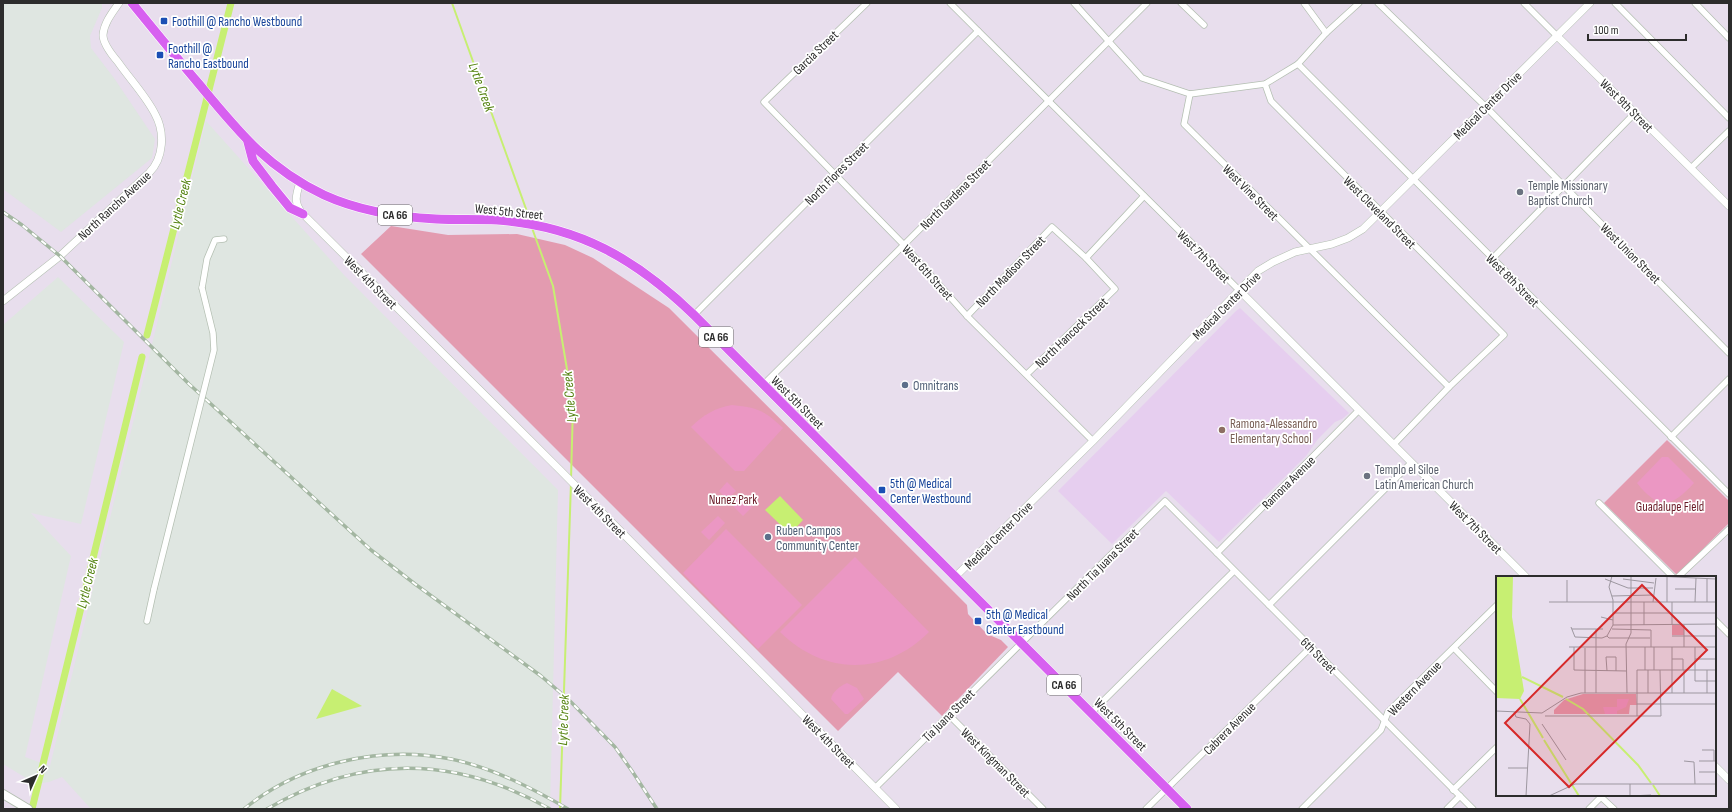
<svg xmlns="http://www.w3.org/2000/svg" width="1732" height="812" font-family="'Sofia Sans Condensed',sans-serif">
<rect width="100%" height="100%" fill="#e8deed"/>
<g fill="#dfe6e1">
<polygon points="3,3 102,3 102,8 90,36 91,48 114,78 155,139 152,158 61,232 3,189"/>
<polygon points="206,121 344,275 558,490 550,809 91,809 62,777 49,782 36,784 3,764 3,325 58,277 124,342 81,524 31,513 71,556 25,757 50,766"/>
</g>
<polygon fill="#e6ceef" points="1240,308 1349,413 1342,419 1335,422 1318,439 1306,456 1219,542 1166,491 1112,544 1058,491 1236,311"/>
<g fill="#e39bb0">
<polygon points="391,226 448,235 517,234 565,245 593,258 669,308 954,592 967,605 968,614 987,634 1001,640 1008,647 942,716 898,672 838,731 361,254"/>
<polygon points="1667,440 1729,501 1729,523 1677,575 1604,503"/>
</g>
<g fill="#eb97c3">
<path d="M732,405C759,408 763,410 783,428L744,471H735L691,427C703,415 715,408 732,405Z"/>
<path d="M1662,457H1668L1694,483C1672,507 1659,511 1637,483Z"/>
<polygon points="727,482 736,491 727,499 719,491"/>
<polygon points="738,493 752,507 743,516 729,502"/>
<polygon points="718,516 725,523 709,540 701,532"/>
<polygon points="726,529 802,605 758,649 683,573"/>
<path d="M855,557L929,632C885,676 825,676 780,632Z"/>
<path d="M847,683L857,688L864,699L848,714H845L831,699C832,692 840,686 847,683Z"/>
</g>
<g fill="#c7ef72">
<polygon points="780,496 803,520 790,534 765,510"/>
<polygon points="332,689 362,706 316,719"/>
</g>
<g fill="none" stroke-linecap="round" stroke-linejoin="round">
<g stroke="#c7ef72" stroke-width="2">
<polyline points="452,3 530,220"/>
<polyline points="532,228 553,286 573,405 571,479"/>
<polyline points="560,809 571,483"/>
</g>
<g stroke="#c7ef72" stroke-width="7">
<polyline points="147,335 231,3"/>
<polyline points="32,809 142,357"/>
</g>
<defs>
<g id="minor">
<polyline points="867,3 764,102 904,245 967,316 1093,441"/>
<polyline points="950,3 1240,291"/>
<polyline points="1074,3 1142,78 1190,94 1265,84 1298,64 1326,33 1359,3"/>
<polyline points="1181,3 1204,25"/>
<polyline points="1304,3 1326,33"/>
<polyline points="1378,3 1485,106 1729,353"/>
<polyline points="1524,3 1557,36"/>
<polyline points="1615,3 1729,118"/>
<polyline points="1695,3 1729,38"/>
<polyline points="1298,64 1729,494"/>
<polyline points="1265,84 1271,101 1504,335 1449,387 1394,444"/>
<polyline points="1190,94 1184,124 1449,387"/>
<polyline points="1691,168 1729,131"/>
<polyline points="1086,258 1144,196"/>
<polyline points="1492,259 1635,113"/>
<polyline points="202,288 207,259 215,240 224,239"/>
<polyline points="694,315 978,31"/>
<polyline points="967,316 1052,227 1086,258 1115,289 1027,374"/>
<polyline points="763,385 1147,3"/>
<polyline points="1671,437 1729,379"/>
<polyline points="1599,503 1673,577"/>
<polyline points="1217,553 1359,410"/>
<polyline points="1678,577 1729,529"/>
<polyline points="1269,605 1411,463"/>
<polyline points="1715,620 1729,634"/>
<polyline points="147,621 154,589"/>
<polyline points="1454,648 1497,692"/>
<polyline points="1091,713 1234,571"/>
<polyline points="949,715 1043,809"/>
<polyline points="875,788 1165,501 1473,809"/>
<polyline points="1453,790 1497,747"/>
<polyline points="1601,797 1614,809"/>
<polyline points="1146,809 1311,647"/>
<polyline points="1302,809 1381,730 1388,712 1497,605"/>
<polyline points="1447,809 1460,796"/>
<polyline points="1589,809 1603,795"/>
</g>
<g id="tertiary">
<polyline points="1557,36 1729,206"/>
<path d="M300,182C296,195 293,203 303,214L559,469L896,809"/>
<polyline points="1240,291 1526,577"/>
<path d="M3,301L60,256L149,173C164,158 165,132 155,114C146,96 129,78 118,62C112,55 103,44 103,35C104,23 112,13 119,3"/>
<polyline points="955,577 1093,441 1258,271 1273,262 1295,252 1332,244 1348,238 1363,229 1590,3"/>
<polyline points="1715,766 1729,780"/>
</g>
<polyline id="secondary" points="3,794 28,809"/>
<g id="primary">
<path d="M132,3C154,30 176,57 199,84C238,131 267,168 324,195C359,211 398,217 436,219C456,220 477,219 497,220C579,226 636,259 694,315L1187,809"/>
<polyline points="248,142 253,161 272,186 290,208 303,214"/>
</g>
</defs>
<use href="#minor" stroke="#b4bfb2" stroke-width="7"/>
<use href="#tertiary" stroke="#b4bfb2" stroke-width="8"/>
<use href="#secondary" stroke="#b4bfb2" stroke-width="10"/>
<use href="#primary" stroke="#fff" stroke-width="10"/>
<use href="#minor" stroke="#fff" stroke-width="5.5"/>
<use href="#tertiary" stroke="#fff" stroke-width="7"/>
<use href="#secondary" stroke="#fff" stroke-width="8"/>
<use href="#primary" stroke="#d760f0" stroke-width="9"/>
<defs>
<g id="rail">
<polyline points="3,212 22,225 60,256 189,384 371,550 415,584 541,676 568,699 615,747 632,771 657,809"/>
<path d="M244,809C300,763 381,745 451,759C493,768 532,788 568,809"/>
<path d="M267,809C361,754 455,755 550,809"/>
</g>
</defs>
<use href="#rail" stroke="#a3b6a1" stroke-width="3.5"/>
<use href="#rail" stroke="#fff" stroke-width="2" stroke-dasharray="6" stroke-linecap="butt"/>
<defs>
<polyline id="minor-bridge" points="154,589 214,350 213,333 202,288"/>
</defs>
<use href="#minor-bridge" stroke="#b4bfb2" stroke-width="7" stroke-linecap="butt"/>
<use href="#minor-bridge" stroke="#fff" stroke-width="5.5"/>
</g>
<g fill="#1a4fb4" stroke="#fff" stroke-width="1.5">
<rect x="160" y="17" width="8" height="8" rx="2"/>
<rect x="156" y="51" width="8" height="8" rx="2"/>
<rect x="878" y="486" width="8" height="8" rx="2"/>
<rect x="974" y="617" width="8" height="8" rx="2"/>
</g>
<g fill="#6b7280" stroke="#fff" stroke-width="1.5">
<circle cx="1520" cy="192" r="4"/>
<circle cx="1367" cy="476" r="4"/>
</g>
<g fill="#5c6f8a" stroke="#fff" stroke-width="1.5">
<circle cx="905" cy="385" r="4"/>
<circle cx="768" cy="537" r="4"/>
</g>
<circle fill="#8d6e63" stroke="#fff" stroke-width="1.5" cx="1222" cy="430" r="4"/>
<g text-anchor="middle" stroke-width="3.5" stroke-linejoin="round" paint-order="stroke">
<g fill="#fff" stroke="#6b6b6b" stroke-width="1">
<rect x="378" y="205" width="34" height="20" rx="3"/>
<rect x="699" y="327" width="34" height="20" rx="3"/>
<rect x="1047" y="675" width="34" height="20" rx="3"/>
</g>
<g font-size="12" font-weight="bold" fill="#2c2c2c">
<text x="395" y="219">CA 66</text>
<text x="716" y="341">CA 66</text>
<text x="1064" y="689">CA 66</text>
</g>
<g font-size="13" fill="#164399" stroke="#fff" text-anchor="start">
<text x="172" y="26">Foothill @ Rancho Westbound</text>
<text x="168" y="53">Foothill @<tspan x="168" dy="15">Rancho Eastbound</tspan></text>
<text x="890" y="488">5th @ Medical<tspan x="890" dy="15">Center Westbound</tspan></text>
<text x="986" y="619">5th @ Medical<tspan x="986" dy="15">Center Eastbound</tspan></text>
</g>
<g font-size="13" fill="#2c2c2c" stroke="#fff">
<text transform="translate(815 52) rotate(-44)" y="5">Garcia Street</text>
<text transform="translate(1487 105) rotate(-45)" y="5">Medical Center Drive</text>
<text transform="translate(1627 105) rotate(45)" y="5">West 9th Street</text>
<text transform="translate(836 173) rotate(-45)" y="5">North Flores Street</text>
<text transform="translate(1251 192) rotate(45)" y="5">West Vine Street</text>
<text transform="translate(955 194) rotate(-45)" y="5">North Gardena Street</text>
<text transform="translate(114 205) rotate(-43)" y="5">North Rancho Avenue</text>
<text transform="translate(509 211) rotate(6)" y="5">West 5th Street</text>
<text transform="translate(1380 212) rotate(45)" y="5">West Cleveland Street</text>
<text transform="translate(1631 253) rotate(45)" y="5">West Union Street</text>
<text transform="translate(1204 256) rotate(45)" y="5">West 7th Street</text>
<text transform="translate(1010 271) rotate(-46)" y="5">North Madison Street</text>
<text transform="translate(928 272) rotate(48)" y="5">West 6th Street</text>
<text transform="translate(1513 280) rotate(45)" y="5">West 8th Street</text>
<text transform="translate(371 282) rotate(45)" y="5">West 4th Street</text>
<text transform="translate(1226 305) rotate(-45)" y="5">Medical Center Drive</text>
<text transform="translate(1071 332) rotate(-44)" y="5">North Hancock Street</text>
<text transform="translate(798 402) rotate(45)" y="5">West 5th Street</text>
<text transform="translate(1288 482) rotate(-45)" y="5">Ramona Avenue</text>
<text transform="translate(600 511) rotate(45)" y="5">West 4th Street</text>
<text transform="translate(1476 527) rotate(45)" y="5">West 7th Street</text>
<text transform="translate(998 535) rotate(-45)" y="5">Medical Center Drive</text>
<text transform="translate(1102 564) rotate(-45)" y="5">North Tia Juana Street</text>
<text transform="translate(1319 655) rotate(45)" y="5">6th Street</text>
<text transform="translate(1414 688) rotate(-46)" y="5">Western Avenue</text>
<text transform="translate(948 715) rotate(-45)" y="5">Tia Juana Street</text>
<text transform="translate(1121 724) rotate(45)" y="5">West 5th Street</text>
<text transform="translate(1229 728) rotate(-45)" y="5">Cabrera Avenue</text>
<text transform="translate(829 741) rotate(45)" y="5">West 4th Street</text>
<text transform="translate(996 762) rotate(45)" y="5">West Kingman Street</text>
</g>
<g font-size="13" fill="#5b616d" stroke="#fff" text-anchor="start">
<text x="1528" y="190">Temple Missionary<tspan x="1528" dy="15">Baptist Church</tspan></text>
<text x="1375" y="474">Templo el Siloe<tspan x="1375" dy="15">Latin American Church</tspan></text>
</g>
<g font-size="13" fill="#4e5e75" stroke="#fff" text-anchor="start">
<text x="913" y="390">Omnitrans</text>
<text x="776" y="535">Ruben Campos<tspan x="776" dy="15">Community Center</tspan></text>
</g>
<g font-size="13" fill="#785e54" stroke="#fff" text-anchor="start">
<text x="1230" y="428">Ramona-Alessandro<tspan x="1230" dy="15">Elementary School</tspan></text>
</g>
<g font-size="13" fill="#6a1b27" stroke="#fff">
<text x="733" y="504">Nunez Park</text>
<text x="1670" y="511">Guadalupe Field</text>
</g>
<g font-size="14" font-style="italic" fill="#53820f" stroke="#fff">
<text transform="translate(482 87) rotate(70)" y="5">Lytle Creek</text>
<text transform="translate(180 204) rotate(-76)" y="5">Lytle Creek</text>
<text transform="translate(569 397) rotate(-95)" y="5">Lytle Creek</text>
<text transform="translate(87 583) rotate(-76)" y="5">Lytle Creek</text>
<text transform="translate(563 720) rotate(-88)" y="5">Lytle Creek</text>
</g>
</g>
<g transform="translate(1496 576)">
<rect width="220" height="220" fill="#e8deed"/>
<path d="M176,49H188V59H176ZM87,118H140L141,129H134L133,138H58V134L68,124Z" fill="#e39bb0"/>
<path d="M121,123H133L130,131L121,135V138H109L107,131H121Z" fill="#eb97c3"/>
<path d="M0,0H17L16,41L28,115L24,123L0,122Z" fill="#c7ef72"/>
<path fill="none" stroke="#c7ef72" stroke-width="2" d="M26,101L67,121M24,123L47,162M70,123L87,133L142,189L155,207M48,164L83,220M157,209L164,220"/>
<path fill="none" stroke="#9d97a0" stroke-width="1" d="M158,0L220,3M109,3L132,12H157M127,3L158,7M179,13H200M116,20L157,19M53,26H220M71,26V4M148,26V49M157,26L160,2M171,26V0M176,26V49M199,26L200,2M211,26V2M117,37H220M105,41L117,44M117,49L220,48M75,51L79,61L106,62L111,60L117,49V24L113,11L116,0M76,53H107M116,53L155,54V71M111,60L113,62H154M176,60H220M73,71H220M78,71V94L131,95M149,71V94M158,71V94M176,71V117M188,71V49M199,71V105H220M176,83H187V94M199,83H220M111,95L110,81H120V95M89,117V72M100,117V53M131,117L130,68L135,57V0M152,117V94M188,117V94M211,117V94M141,128H220M0,135L46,137L71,121L85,117H220M18,136L20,141L30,143L34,148L30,220M49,140H165L164,94M141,140V94H220M46,148L70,184M206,174H218V185M188,185L198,186L199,208M203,185H220M12,192H32M203,196H220M134,208V220L155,219M53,220L79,208H220"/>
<path fill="#d62828" fill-opacity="0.15" stroke="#d62828" stroke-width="2" d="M146,9L211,74L73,211L9,147Z"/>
<rect width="220" height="220" fill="none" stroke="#2c2c2c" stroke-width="2"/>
</g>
<rect width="1732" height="812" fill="none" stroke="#2c2c2c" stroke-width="8"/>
<g transform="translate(36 776) rotate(45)" stroke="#ffffff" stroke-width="3" paint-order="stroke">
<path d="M0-3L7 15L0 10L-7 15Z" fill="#2c2c2c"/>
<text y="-6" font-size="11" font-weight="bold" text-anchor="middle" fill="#2c2c2c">N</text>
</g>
<path d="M1588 34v6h98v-6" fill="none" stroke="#2c2c2c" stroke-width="2"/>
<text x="1594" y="34" font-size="12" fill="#2c2c2c" stroke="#ffffff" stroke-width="3" paint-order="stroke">100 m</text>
</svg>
